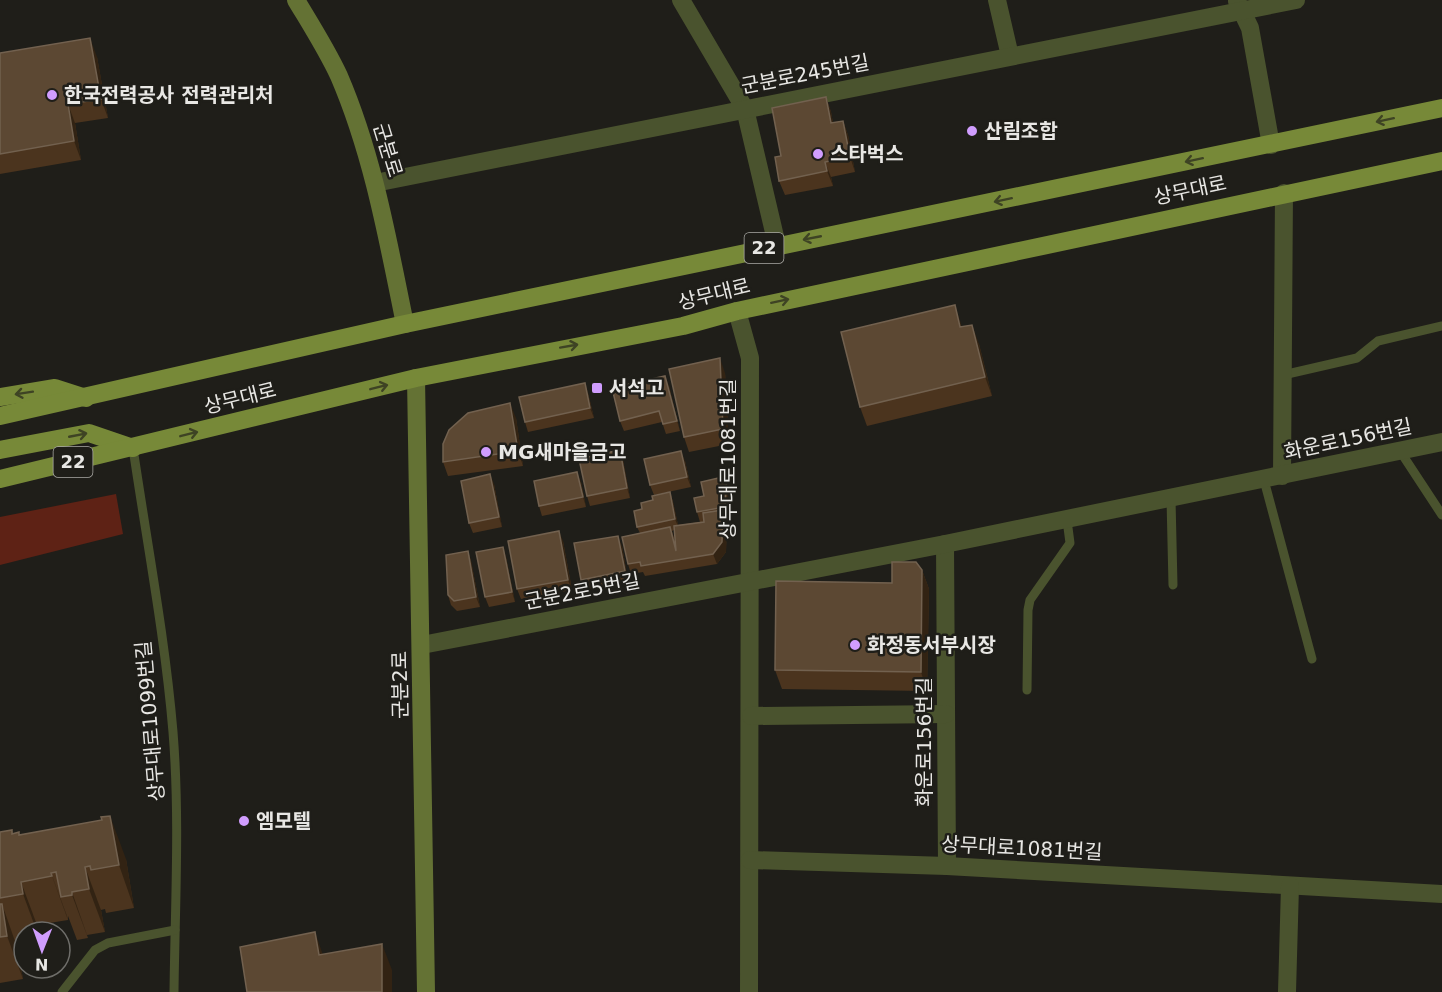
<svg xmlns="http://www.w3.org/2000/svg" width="1442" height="992" font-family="'DejaVu Sans','Noto Sans KR',sans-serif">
<rect width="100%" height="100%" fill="#1f1e19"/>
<polygon fill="#5e2215" points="116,494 123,534 0,565 0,517"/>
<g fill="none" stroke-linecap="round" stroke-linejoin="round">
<g stroke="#4a532e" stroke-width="9">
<polyline points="1283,375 1357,358 1378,341 1442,326"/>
<path d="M133,448C147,543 165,637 173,732C180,818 175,906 174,992"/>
<polyline points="1400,451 1442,515"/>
<polyline points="1264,480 1312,659"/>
<polyline points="1171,499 1173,585"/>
<polyline points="1027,690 1028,610 1030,600 1070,543 1067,520"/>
<polyline points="62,992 95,950 108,943 175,930"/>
</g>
<g stroke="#4a532e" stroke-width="18">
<polyline points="681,0 745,109 777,245"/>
<polyline points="997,0 1010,56"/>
<polyline points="1237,1 1250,28 1271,145"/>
<polyline points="375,183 1296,0"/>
<polyline points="737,311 750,358 749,992"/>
<polyline points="1282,476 1284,193"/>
<polyline points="945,544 947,866"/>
<polyline points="422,645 945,544 1442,442"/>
<polyline points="751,716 946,714"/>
<polyline points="750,860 947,866 1442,894"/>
<polyline points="1287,992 1290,886"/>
</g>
<g stroke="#647234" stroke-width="18">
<path d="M296,0C311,25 327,50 339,76C373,155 388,241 405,324"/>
<polyline points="416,378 426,992"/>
</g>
<g stroke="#778938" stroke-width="18">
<polyline points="0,397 55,388 86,398"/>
<polyline points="0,416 405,324 1442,108"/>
<polyline points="0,450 89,433 133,448"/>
<polyline points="0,479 416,378 683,326 737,311 1442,161"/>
</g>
</g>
<g fill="#4b341e" fill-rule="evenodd">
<polygon points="0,53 97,57 108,118 75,123 81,160 0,174"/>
<polygon points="826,97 831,112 833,123 843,121 848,135 855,172 831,177 833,186 785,195 779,181 781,156"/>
<polygon points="962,327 979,344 992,396 867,426 860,407"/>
<polygon points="725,373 729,444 689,452 684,437"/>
<polygon points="669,386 680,431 666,434 662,422 624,431 620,421"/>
<polygon points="588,393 594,418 528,432 525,422"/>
<polygon points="516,418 523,466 448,476 443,462"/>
<polygon points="620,450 623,460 630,498 590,506 587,496"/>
<polygon points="685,461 691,487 654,495 650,485"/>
<path d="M727,476L731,486L729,517H726L727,520L726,552L717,564L645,576L643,572L631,574L628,564L640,533L637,527L642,509L670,492L673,502L678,525L700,522L697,512L704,496ZM674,530L676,544L672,531Z"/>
<polygon points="581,482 586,507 542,516 539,506"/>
<polygon points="494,484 502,527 473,533 469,523"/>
<polygon points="563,541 572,590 521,599 517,589"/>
<polygon points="622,546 628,581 585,590 581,580"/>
<polygon points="468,551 471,561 480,607 457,611 451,605 448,595"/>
<polygon points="506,557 515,602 489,607 485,597"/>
<polygon points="922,570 929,589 927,691 782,689 775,670 892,583"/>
<polygon points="12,830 13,833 126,859 134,908 106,913 105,909 101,910 105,932 87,935 88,938 77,940 68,916 68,920 37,925 38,932 24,932 24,940 15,941 17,947 23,979 0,983 0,832"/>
</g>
<g fill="#322313">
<polygon points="90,38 97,57 108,118 101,99"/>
<polygon points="826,97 831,112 836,138 831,123"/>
<polygon points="68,104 75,123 81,160 74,141"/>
<polygon points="843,121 848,135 855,172 850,157"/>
<polygon points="825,162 831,177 833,186 827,171"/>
<polygon points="955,305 961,324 967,346 960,327"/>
<polygon points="972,325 979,344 992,396 985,377"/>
<polygon points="720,358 725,373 729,444 723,429"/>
<polygon points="665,376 669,386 680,431 677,421"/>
<polygon points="585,383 588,393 594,418 590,408"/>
<polygon points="510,403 516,418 523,466 518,451"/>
<polygon points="620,450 623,460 630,498 627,488"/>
<polygon points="681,451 685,461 691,487 687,477"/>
<polygon points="577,472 581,482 586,507 583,497"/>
<polygon points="490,474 494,484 502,527 499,517"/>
<polygon points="727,476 731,486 729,517 725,507"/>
<polygon points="670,492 673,502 679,529 675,519"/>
<polygon points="723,510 727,520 726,552 717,564 713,554"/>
<polygon points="559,531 563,541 572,590 568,580"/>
<polygon points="618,536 622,546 628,581 625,571"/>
<polygon points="503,547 506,557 515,602 512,592"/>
<polygon points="468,551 471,561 480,607 476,597"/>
<polygon points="922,570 929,589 927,691 921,672"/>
<polygon points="110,816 126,859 134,908 119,865"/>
<polygon points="85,867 101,910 105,932 89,889"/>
<polygon points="51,873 67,916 68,920 52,876"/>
<polygon points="21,882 37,925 38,932 37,932 23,894"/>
<polygon points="72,892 87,935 88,938 72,895"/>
<polygon points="2,904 17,947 23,979 7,936"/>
<polygon points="315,932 324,958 319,955"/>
<polygon points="382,944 392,970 392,992 382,992"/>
</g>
<g fill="#5c4833" stroke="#72614f" stroke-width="1.5">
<polygon points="90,38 101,99 68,104 74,141 0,154 0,53"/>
<polygon points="826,97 831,123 843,121 850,157 825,162 827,171 779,181 775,157 781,156 772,108"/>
<polygon points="955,305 960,327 972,325 985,377 860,407 841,332"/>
<polygon points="720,358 723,429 684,437 669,369"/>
<polygon points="665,376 677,421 663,424 659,411 620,421 612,388"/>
<polygon points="585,383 590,408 525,422 519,397"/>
<polygon points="510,403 518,451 443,462 443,444 449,430 468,413"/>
<polygon points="620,450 627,488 587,496 579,459"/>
<polygon points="681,451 687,477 650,485 644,459"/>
<polygon points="577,472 583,497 539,506 534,481"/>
<polygon points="490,474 499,517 469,523 461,481"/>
<polygon points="727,476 725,507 697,512 694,498 704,496 701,482"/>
<polygon points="670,492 675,519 637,527 634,511 642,509 641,503 653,500 652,496"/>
<polygon points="723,510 722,542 713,554 641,566 640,562 628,564 622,537 670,527 676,551 674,526 704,522 703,513"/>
<polygon points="559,531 568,580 517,589 508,541"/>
<polygon points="618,536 625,571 581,580 574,543"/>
<polygon points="503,547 512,592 485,597 476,552"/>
<polygon points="468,551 476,597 454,601 448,595 446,555"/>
<polygon points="892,562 916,562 922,570 921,672 775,670 776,581 892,583"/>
<polygon points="110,816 119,865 91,870 90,866 85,867 89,889 72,892 72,895 61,897 56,872 51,873 52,876 21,882 23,894 0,898 0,832 12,830 12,834 19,832 19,835 102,820 101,817"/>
<polygon points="0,904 2,904 7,936 0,937"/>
<polygon points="315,932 319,955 382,944 382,992 247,992 240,947"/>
</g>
<defs><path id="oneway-shaft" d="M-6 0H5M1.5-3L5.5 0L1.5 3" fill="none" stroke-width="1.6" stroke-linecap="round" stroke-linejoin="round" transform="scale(1.5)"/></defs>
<g stroke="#3e4324">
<use href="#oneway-shaft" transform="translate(1385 120) rotate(168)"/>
<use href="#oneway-shaft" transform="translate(1194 160) rotate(168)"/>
<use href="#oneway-shaft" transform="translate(1003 200) rotate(168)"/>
<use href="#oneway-shaft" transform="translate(812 238) rotate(169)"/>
<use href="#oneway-shaft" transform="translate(780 301) rotate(-12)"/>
<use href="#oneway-shaft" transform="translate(569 346) rotate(-10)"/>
<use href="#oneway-shaft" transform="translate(379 387) rotate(-14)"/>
<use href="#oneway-shaft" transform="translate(24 393) rotate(171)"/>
<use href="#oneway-shaft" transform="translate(189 434) rotate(-14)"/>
<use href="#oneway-shaft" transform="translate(78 435) rotate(-11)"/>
</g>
<g fill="#d09dfe" stroke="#1f1e19" stroke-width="2">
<circle cx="52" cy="95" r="6"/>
<circle cx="972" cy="131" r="6"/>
<circle cx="818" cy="154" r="6"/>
<rect x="591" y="382" width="12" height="12" rx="3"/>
<circle cx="486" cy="452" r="6"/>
<circle cx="855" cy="645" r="6"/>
<circle cx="244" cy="821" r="6"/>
</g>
<g text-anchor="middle" stroke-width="5" stroke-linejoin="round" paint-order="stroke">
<g fill="#1f1e19" stroke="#acaba7" stroke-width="1.5">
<rect x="744.5" y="233" width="39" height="30" rx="4.5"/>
<rect x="53.5" y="447" width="39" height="30" rx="4.5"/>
</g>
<g font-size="18" font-weight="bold" fill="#e8e7e4">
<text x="764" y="254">22</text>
<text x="73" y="468">22</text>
</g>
<g font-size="20" fill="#e8e7e4" stroke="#1f1e19">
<text transform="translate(805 74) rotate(-11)" y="7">군분로245번길</text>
<text transform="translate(388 150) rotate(73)" y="7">군분로</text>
<text transform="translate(1190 190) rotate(-12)" y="7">상무대로</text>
<text transform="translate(714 294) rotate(-14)" y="7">상무대로</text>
<text transform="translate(240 398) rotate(-14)" y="7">상무대로</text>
<text transform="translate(1348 439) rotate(-12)" y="7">화운로156번길</text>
<text transform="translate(728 459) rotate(-90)" y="7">상무대로1081번길</text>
<text transform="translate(582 591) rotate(-11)" y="7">군분2로5번길</text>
<text transform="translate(400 685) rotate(-91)" y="7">군분2로</text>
<text transform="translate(150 721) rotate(-95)" y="7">상무대로1099번길</text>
<text transform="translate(924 742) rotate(-90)" y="7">화운로156번길</text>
<text transform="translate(1022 848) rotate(3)" y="7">상무대로1081번길</text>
</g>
<g font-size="20" font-weight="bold" fill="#e8e7e4" stroke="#1f1e19" text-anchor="start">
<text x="64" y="102">한국전력공사 전력관리처</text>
<text x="984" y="138">산림조합</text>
<text x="830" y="161">스타벅스</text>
<text x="609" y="395">서석고</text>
<text x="498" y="459">MG새마을금고</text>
<text x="867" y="652">화정동서부시장</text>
<text x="256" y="828">엠모텔</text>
</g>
</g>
<g transform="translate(42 950) rotate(181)"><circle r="28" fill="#1f1e19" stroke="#6f6e6a" stroke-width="1.5"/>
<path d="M0-4.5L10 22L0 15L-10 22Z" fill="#d09dfe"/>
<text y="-9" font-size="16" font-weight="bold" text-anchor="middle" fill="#e8e7e4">N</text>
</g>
</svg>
